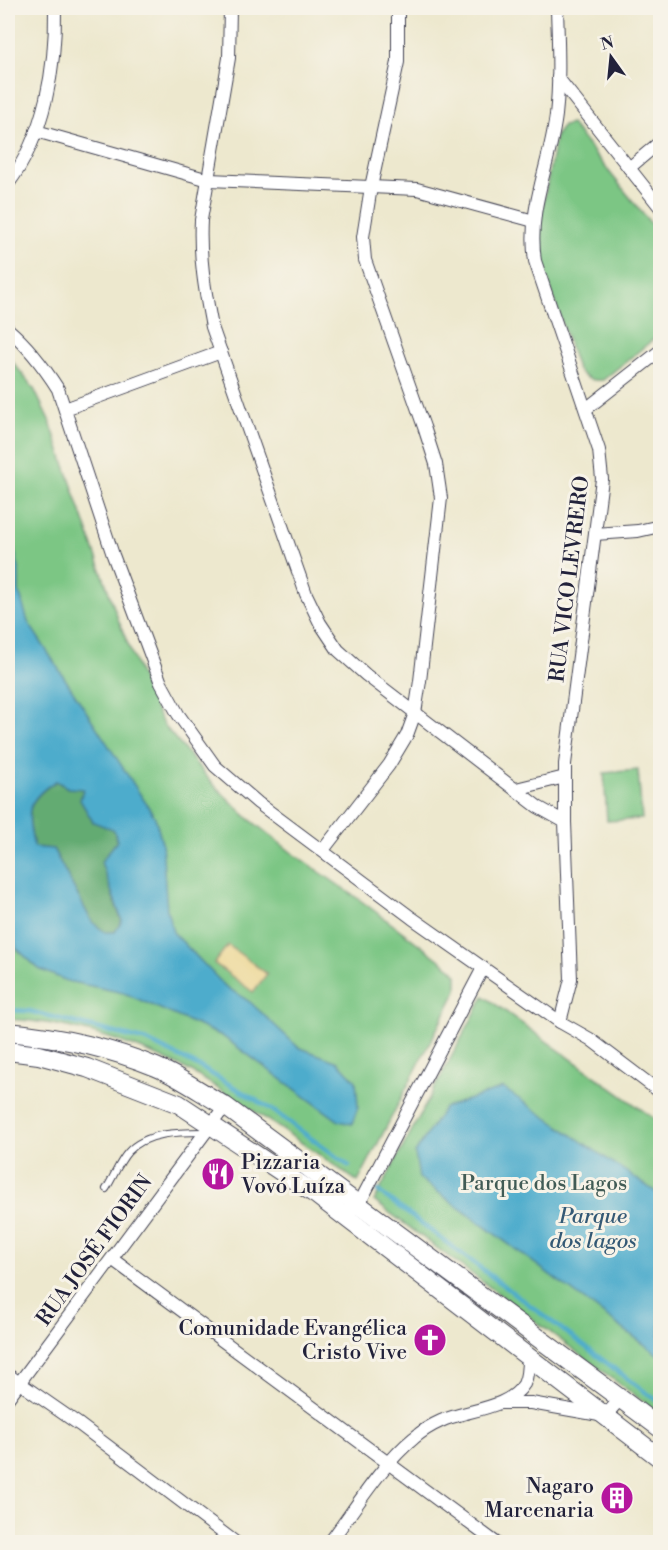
<svg xmlns="http://www.w3.org/2000/svg" width="668" height="1550" font-family="'Libre Bodoni',serif">
<rect width="100%" height="100%" fill="#f7f3e8"/>
<filter id="ink" filterUnits="userSpaceOnUse"><feTurbulence type="fractalNoise" baseFrequency=".0167" numOctaves="2"/><feDisplacementMap in="SourceGraphic" scale="12" xChannelSelector="R" yChannelSelector="G"/><feConvolveMatrix kernelMatrix="1 2 1 2 8 2 1 2 1" color-interpolation-filters="sRGB"/></filter>
<filter id="wash" filterUnits="userSpaceOnUse"><feTurbulence type="fractalNoise" baseFrequency=".008" numOctaves="4" result="noise"/><feDisplacementMap in="SourceGraphic" scale="24" xChannelSelector="R" yChannelSelector="G"/><feGaussianBlur stdDeviation="1.35" result="paint"/><feColorMatrix in="noise" values="0 0 0 0 0 0 0 0 0 0 0 0 0 0 0 0 0 1.4 0 .05"/><feComposite in="paint" operator="in"/></filter>
<g filter="url(#wash)">
<rect width="100%" height="100%" fill="#ede8ce"/>
<g fill="#7bc684" stroke="#4e7460" stroke-width="1.5">
<path d="M571,124L660,235V334L603,380C591,381 585,379 577,369L536,244L556,135L563,126Z"/>
<path d="M8,356L34,389L50,422L118,619L147,692L163,724L212,783L248,818L291,852L360,900L452,969L457,975V990L358,1182C314,1151 271,1121 225,1093C211,1084 197,1074 182,1067C128,1041 68,1022 8,1019Z"/>
<polygon points="638,770 642,819 607,821 604,773"/>
<polygon points="484,996 660,1123 660,1414 374,1201"/>
</g>
<path fill="#64ab72" stroke="#436656" stroke-width="1.5" d="M56,781L68,788H83L114,830L117,841L113,897L122,922L115,933H105L92,922L53,849L34,848C27,813 24,801 56,781Z"/>
<polygon fill="#eeda9e" stroke="#887e6c" stroke-width="1.5" points="228,945 267,974 253,992 214,963"/>
<g fill="#4eaccc" stroke="#386784" stroke-width="1.5" fill-rule="evenodd">
<path d="M8,526L19,568V591L28,622L155,817L162,843L167,910L173,932L225,986L250,1002L298,1047L338,1062L356,1081L358,1107L352,1124L339,1121L222,1036L124,993L67,981L39,969L16,948L8,908ZM56,781L68,788L83,789L80,800L93,822L114,830L117,841L101,862L122,921L115,932H105L92,922L53,849L34,847C27,813 24,801 56,781Z"/>
<polygon points="503,1088 660,1195 660,1356 419,1178 415,1153 444,1108"/>
</g>
<g fill="none" stroke-linecap="round" stroke-linejoin="round">
<g stroke="#4eaccc" stroke-width="4.5">
<polyline points="8,1010 29,1011 147,1041 200,1067 271,1109 349,1166"/>
<polyline points="378,1191 660,1403"/>
</g>
</g>
</g>
<g filter="url(#ink)">
<g fill="none" stroke-linecap="round" stroke-linejoin="round">
<defs>
<path id="lane" d="M106,1189C113,1178 119,1162 128,1152C146,1132 179,1132 204,1132"/>
<g id="street">
<path d="M230,8L229,58L201,220C199,257 205,291 212,327L306,594L320,623L338,650L366,675L538,807L565,822"/>
<path d="M557,8C558,43 560,79 556,115C550,166 527,207 535,261L599,450L602,479L565,764V822L571,979L560,1022"/>
<polyline points="558,78 660,207"/>
<polyline points="36,131 209,180 417,189 534,221"/>
<polyline points="629,168 660,142"/>
<path d="M8,184C45,135 56,67 55,8"/>
<path d="M8,329C28,346 44,367 58,389L113,555L161,683L178,714L215,766L258,803L412,918L560,1022L590,1039L660,1092"/>
<polyline points="65,409 221,352"/>
<polyline points="586,409 660,351"/>
<polyline points="595,534 638,531 660,526"/>
<polyline points="516,789 565,777"/>
<polyline points="323,850 389,765 407,735 415,713 420,681 441,498 436,464 424,427 365,260 363,237 371,187 398,62 398,8"/>
<polyline points="352,1208 359,1204 483,968"/>
<polyline points="112,1259 495,1542"/>
<polyline points="8,1375 80,1425 235,1542"/>
<polyline points="8,1398 225,1106"/>
<polyline points="501,1403 531,1403 605,1416 621,1398"/>
<path d="M330,1542C355,1509 381,1465 414,1438C421,1432 432,1425 441,1421C465,1410 509,1409 524,1384C528,1376 528,1366 528,1357"/>
</g>
<g id="primary">
<path d="M8,1032C59,1037 108,1047 156,1067C180,1077 202,1093 225,1106L660,1428"/>
<polyline points="8,1051 39,1055 87,1068 179,1104 318,1196 660,1458"/>
</g>
</defs>
<use href="#lane" stroke="#404051" stroke-width="8"/>
<use href="#street" stroke="#404051" stroke-width="14"/>
<use href="#primary" stroke="#404051" stroke-width="20"/>
<use href="#lane" stroke="#fff" stroke-width="6"/>
<use href="#street" stroke="#fff" stroke-width="12"/>
<use href="#primary" stroke="#fff" stroke-width="18"/>
</g>
</g>
<defs>
<symbol id="restaurant-disc" viewBox="-11 -11 22 22"><circle r="9.5" fill="#b5179e" stroke="#f7f3e8"/><path d="M-5-6h1v4h1v-4h1v4h1v-4h1v5L-1.5 .5V6h-2V.5L-5-1ZM5-6V6H3V1.5H1.5Q1.5-4 5-6Z" fill="#fff"/></symbol>
<symbol id="church-disc" viewBox="-11 -11 22 22"><circle r="9.5" fill="#b5179e" stroke="#f7f3e8"/><path d="M-1.2-6h2.4v3.5h3.3v2.4h-3.3V6h-2.4V-.1h-3.3v-2.4h3.3Z" fill="#fff"/></symbol>
<symbol id="building-disc" viewBox="-11 -11 22 22"><circle r="9.5" fill="#b5179e" stroke="#f7f3e8"/><path d="M-4-6H4V6H1V3H-1V6H-4ZM-2.5-4.3h1.7v1.8h-1.7ZM.8-4.3h1.7v1.8H.8ZM-2.5-1h1.7V.8h-1.7ZM.8-1h1.7V.8H.8Z" fill="#fff"/></symbol>
</defs>
<g fill-rule="evenodd">
<use href="#restaurant-disc" x="199" y="1155" width="38" height="38"/>
<use href="#church-disc" x="411" y="1321" width="38" height="38"/>
<use href="#building-disc" x="598" y="1479" width="38" height="38"/>
</g>
<g text-anchor="middle" stroke-width="6" stroke-linejoin="round" paint-order="stroke">
<g font-size="21" fill="#22223b" stroke="#f7f3e8">
<text transform="translate(569 579) rotate(-83)" y="7">RUA VICO LEVRERO</text>
<text transform="translate(94 1250) rotate(-54)" y="7">RUA JOSÉ FIORIN</text>
</g>
<g font-size="21" fill="#22223b" stroke="#f7f3e8" text-anchor="end">
<text x="241" y="1169" text-anchor="start">Pizzaria<tspan x="241" dy="24">Vovó Luíza</tspan></text>
<text x="407" y="1335">Comunidade Evangélica<tspan x="407" dy="24">Cristo Vive</tspan></text>
<text x="594" y="1493">Nagaro<tspan x="594" dy="24">Marcenaria</tspan></text>
</g>
<g font-size="21" fill="#415b55" stroke="#f7f3e8">
<text x="544" y="1190">Parque dos Lagos</text>
</g>
<g font-size="22" font-style="italic" fill="#345975" stroke="#f7f3e8">
<text x="593" y="1223">Parque<tspan x="593" dy="25">dos lagos</tspan></text>
</g>
</g>
<rect width="668" height="1550" fill="none" stroke="#f7f3e8" stroke-width="30"/>
<g transform="translate(611 57) rotate(345)" stroke="#f7f3e8" stroke-width="4.5" paint-order="stroke">
<path d="M0-4.5L10 22L0 15L-10 22Z" fill="#22223b"/>
<text y="-9" font-size="16" font-weight="bold" text-anchor="middle" fill="#22223b">N</text>
</g>
</svg>
